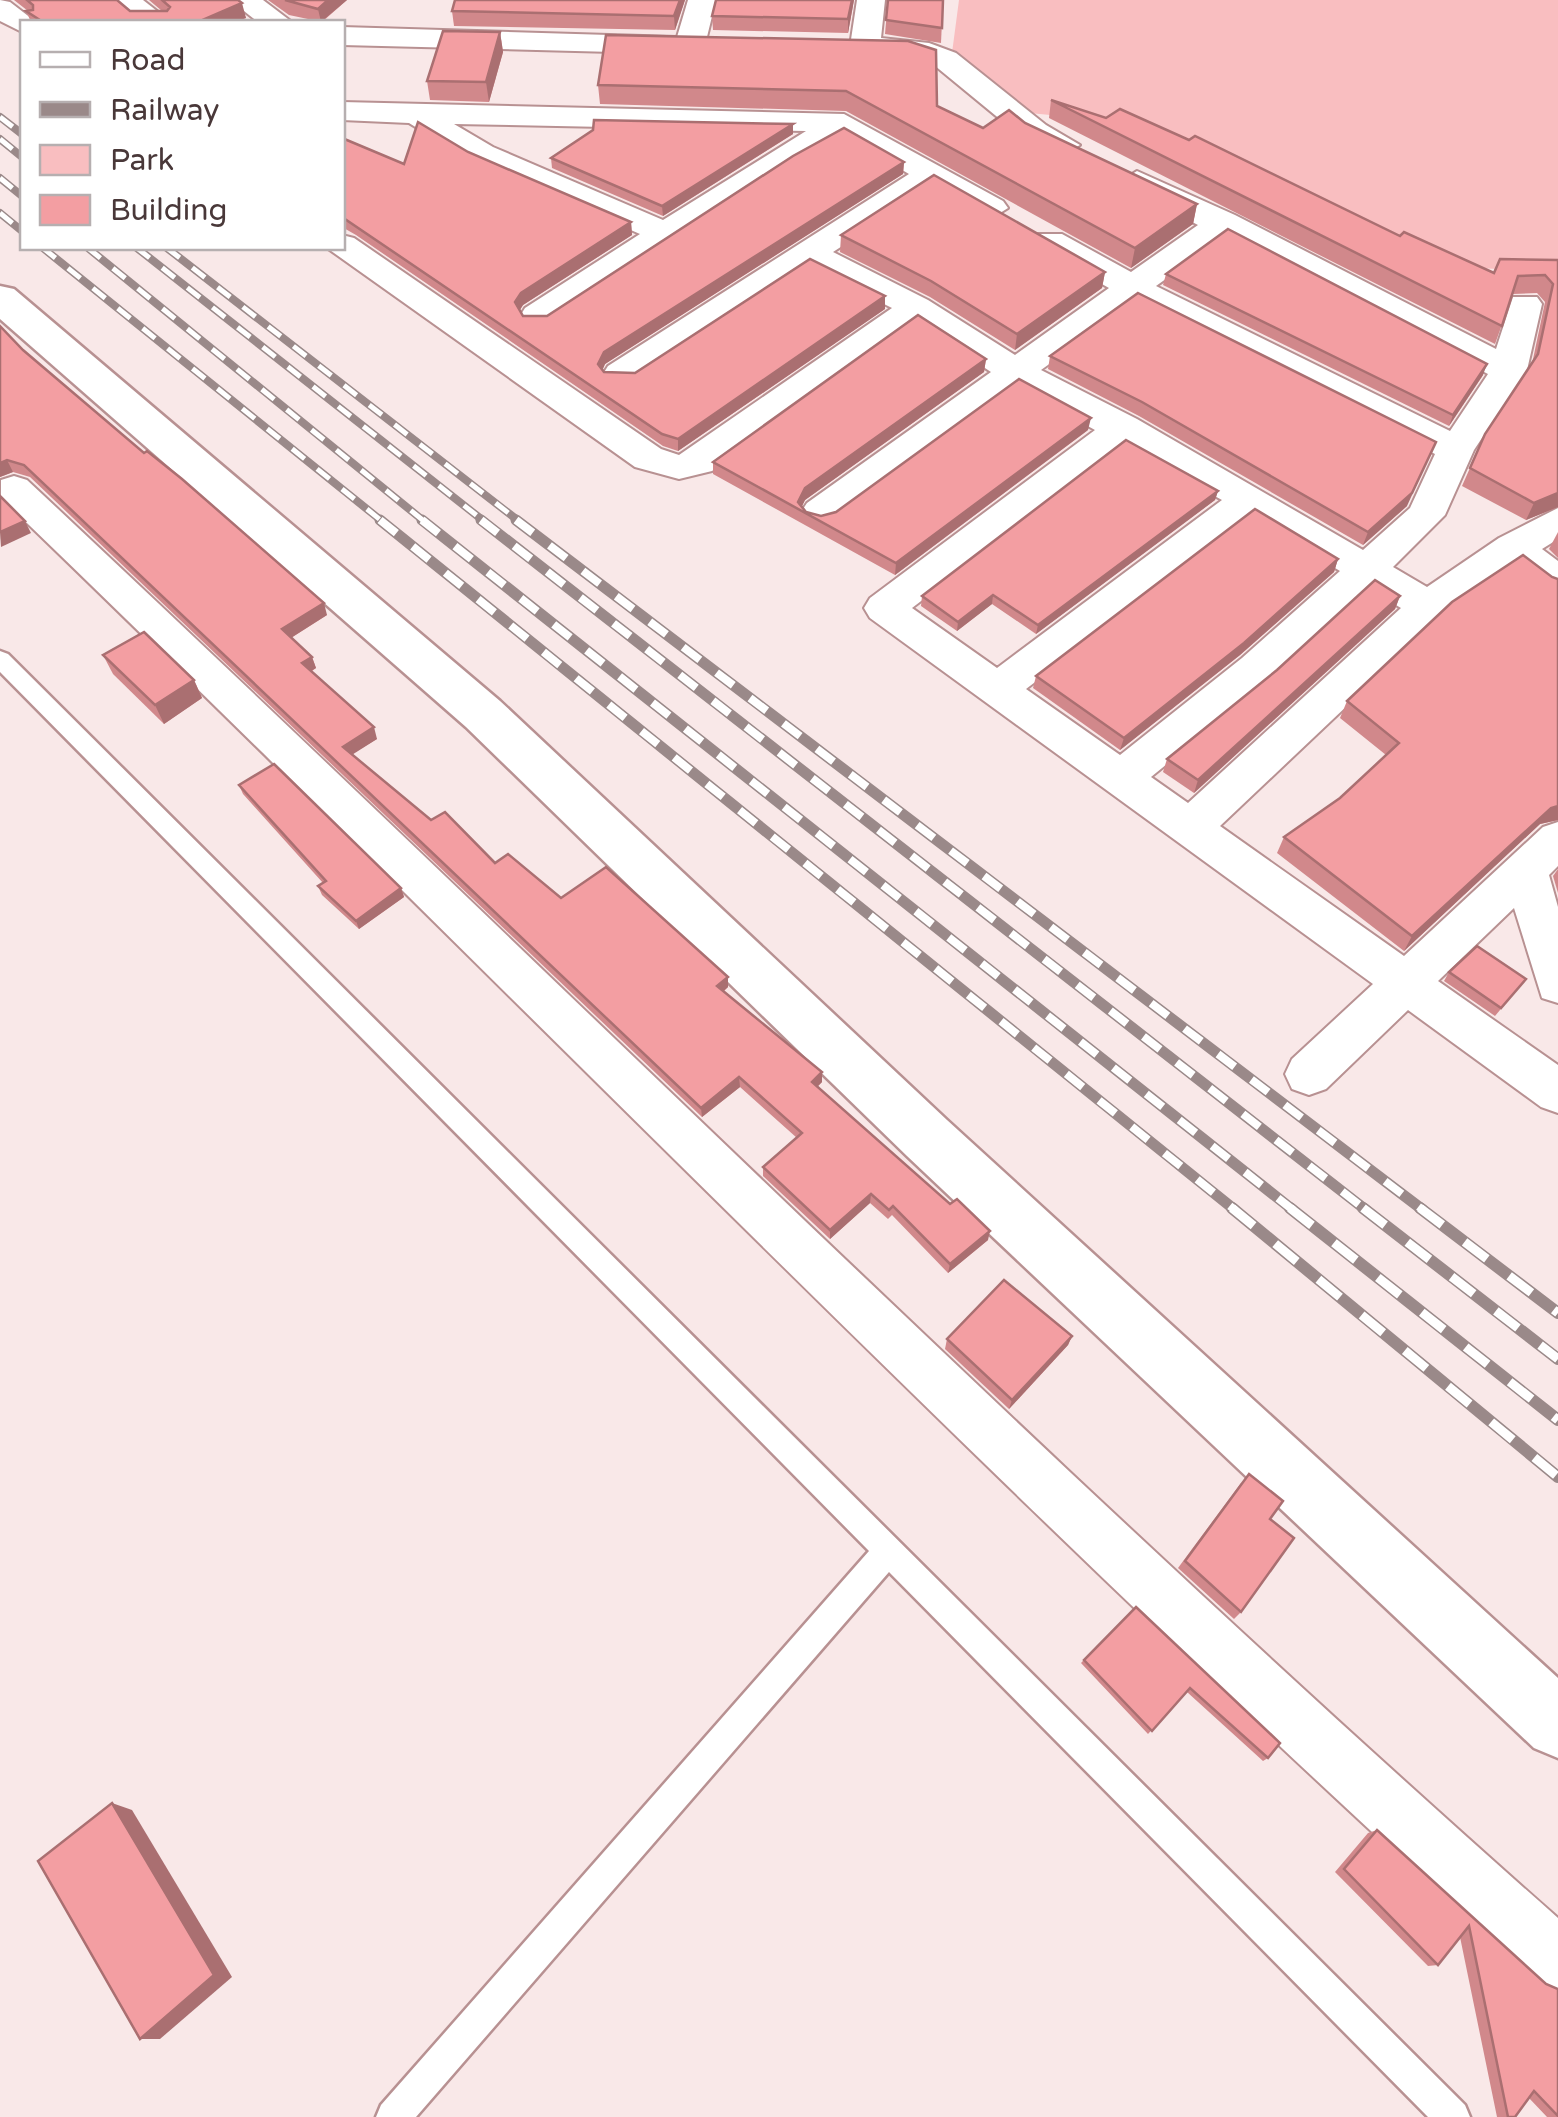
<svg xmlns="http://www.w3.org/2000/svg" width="1558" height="2117" font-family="'Varela Round',sans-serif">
<rect width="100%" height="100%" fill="#f9e8e8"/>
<polygon fill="#f9bec0" points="959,0 1558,0 1558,272 1478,268 1093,119 1029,113 952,53"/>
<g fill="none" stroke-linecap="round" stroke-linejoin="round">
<defs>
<polygon id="service" points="0,651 8,654 1465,2105 1470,2117 1428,2117 889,1572 416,2117 376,2117 381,2105 869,1551 0,672"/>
<g id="minor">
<polygon points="0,0 10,2 36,22 22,22 22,32 0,21"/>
<polygon points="110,0 143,0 171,22 137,22"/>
<polygon points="230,0 263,0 292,22 258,22"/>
<polygon points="688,0 716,0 705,45 690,54 342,45 342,27 677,37"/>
<polygon points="857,0 885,0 881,38 929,43 956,53 1046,125 1080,145 1064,154 1024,139 934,65 855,52 850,46"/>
<path d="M342,102L844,114L1003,201L1008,208L992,218L933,187L833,252L928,300L1015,355L1109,288L1038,248L1033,241L1038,234H1062L1131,272L1198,225L1126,188L1121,181L1137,171L1235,215L1496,349L1513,297H1537L1542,304L1527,370L1474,450L1445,515L1393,567L1427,587L1499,538L1558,508V539L1542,549L1558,561V595L1544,591L1514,568L1442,616L1220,826L1404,956L1543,827L1558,822V866L1549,875L1558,907V1003L1542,998L1514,908L1438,981L1558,1065V1113L1541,1107L1408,1010L1326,1089L1309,1095L1292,1089L1285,1074L1292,1059L1373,984L870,618L864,608L870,598L1095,430L1017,387L833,521L820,525L807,521L801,512L807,503L991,372L917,323L712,471L679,479L635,467L327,248H342V235L354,238L661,449L679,455L892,308L810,267L634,382H608L603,374L608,366L909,174L844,136L791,165L549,324H525L520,316L525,308L640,234L471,161L409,123L342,120ZM454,124L806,131L663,220L493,147ZM1223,238L1488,374L1450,431L1156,286ZM1135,302L1435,454L1410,508L1363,550L1137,419L1041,370ZM1123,446L1222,500L997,668L912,608ZM1251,517L1340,571L1242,658L1120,755L1026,689ZM1369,589L1401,608L1188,803L1151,777L1270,680Z"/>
<path d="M14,476L27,480C539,958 1033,1454 1558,1918V1992L1536,1982C1007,1505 514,992 1,498V480Z"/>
</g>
<polygon id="tertiary" points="0,286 14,289 500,701 947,1120 1558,1678 1558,1758 1534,1748 907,1156 466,727 0,319"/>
</defs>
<use href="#service" stroke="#b89192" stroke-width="5"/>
<use href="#minor" stroke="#b89192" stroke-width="4"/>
<use href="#tertiary" stroke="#b89192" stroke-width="5"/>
<use href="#service" fill="#fff" fill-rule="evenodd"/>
<use href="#minor" fill="#fff" fill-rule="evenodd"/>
<use href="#tertiary" fill="#fff" fill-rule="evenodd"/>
<defs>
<g id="rail-far2">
<polyline points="0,117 22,134"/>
<polyline points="0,139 22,157"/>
<polyline points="0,178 22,196"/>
<polyline points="0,213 22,231"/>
<polyline points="43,248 383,522"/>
<polyline points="88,248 425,522"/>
<polyline points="137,248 485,522"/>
<polyline points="167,248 520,522"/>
</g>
<g id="rail-far1">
<polyline points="380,520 1235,1210"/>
<polyline points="422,520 1293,1210"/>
<polyline points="481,520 1366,1210"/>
<polyline points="516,520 1423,1210"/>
</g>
<g id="rail">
<polyline points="1232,1208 1558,1477"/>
<polyline points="1290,1208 1558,1420"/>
<polyline points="1363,1208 1558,1359"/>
<polyline points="1420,1208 1558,1313"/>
</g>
</defs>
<use href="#rail-far2" stroke="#9a8989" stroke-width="8"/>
<use href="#rail-far1" stroke="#9a8989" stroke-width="11"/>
<use href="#rail" stroke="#9a8989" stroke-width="12"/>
<use href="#rail-far2" stroke="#fff" stroke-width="5" stroke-dasharray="16" stroke-linecap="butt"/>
<use href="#rail-far1" stroke="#fff" stroke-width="8" stroke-dasharray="21" stroke-linecap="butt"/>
<use href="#rail" stroke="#fff" stroke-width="9" stroke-dasharray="28" stroke-linecap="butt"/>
</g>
<g fill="#d1888b">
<polygon points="14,0 117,0 130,11 162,11 149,0 238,0 246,18 235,22 31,22 26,11 28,11"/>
<polygon points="268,0 347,0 322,22 289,15"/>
<polygon points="455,0 685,0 675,30 454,26 452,11"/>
<polygon points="716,0 854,0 848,33 713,30 712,16"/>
<polygon points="888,0 943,0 941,43 885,34"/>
<polygon points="500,32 503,52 489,102 430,100 427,81"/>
<polygon points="606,35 937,106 983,128 1025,123 1197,204 1193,224 1131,268 846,111 600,104 598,85"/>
<polygon points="1051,100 1494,273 1558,260 1558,507 1526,520 1462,486 1485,434 1532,364 1545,302 1537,293 1513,294 1495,344 1049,118"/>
<polygon points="793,124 793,134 663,216 552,168 551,158"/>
<polygon points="342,138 404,164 468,152 631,222 632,235 523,305 520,310 523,316 547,316 904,162 903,174 605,364 602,370 604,372 635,373 885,309 678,451 663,446 356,235 342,227"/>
<polygon points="841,235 1105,272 1102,288 1015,350 930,297 840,252"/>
<polygon points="1166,274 1483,375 1449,426 1163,285"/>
<polygon points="0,326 23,350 327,615 291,638 312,657 316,668 312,671 377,739 352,754 431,820 495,863 561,898 728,977 728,987 724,991 822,1072 822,1082 817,1087 988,1240 948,1273 892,1215 888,1219 870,1203 830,1239 763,1176 763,1167 797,1138 740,1087 702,1117 30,477 13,472 0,477"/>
<polygon points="1050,356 1407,506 1363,545 1139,416 1048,369"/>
<polygon points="986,359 984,372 805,500 802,506 806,512 821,516 1088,430 895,575 713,474 713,462"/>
<polygon points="1218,491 1215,500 1036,634 992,604 957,631 921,606 922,596"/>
<polygon points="1558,532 1558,558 1549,549"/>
<polygon points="1338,559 1334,572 1240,655 1120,750 1033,688 1036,676"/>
<polygon points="1552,577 1558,579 1558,820 1540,824 1404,951 1277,853 1284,837 1340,798 1386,755 1340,718 1347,701"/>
<polygon points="1400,596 1395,609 1194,793 1163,772 1167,759"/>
<polygon points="103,655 194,680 202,698 164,724 113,674"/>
<polygon points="239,785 401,888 404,897 359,929 322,895 318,886 323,883 243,794"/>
<polygon points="1558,869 1558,893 1553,876"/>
<polygon points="1449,972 1526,979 1495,1016 1444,981"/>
<polygon points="1072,1336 1068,1345 1009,1409 945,1349 947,1339"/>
<polygon points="1241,1483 1241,1612 1234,1619 1178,1568"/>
<polygon points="1136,1607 1268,1758 1263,1761 1187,1692 1148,1734 1081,1663"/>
<polygon points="1377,1830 1546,1984 1558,2117 1547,2117 1529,2098 1515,2117 1497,2117 1460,1937 1438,1965 1428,1966 1335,1872 1368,1833"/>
</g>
<g fill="#aa6f71">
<polygon points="328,0 347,0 321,22 318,9"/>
<polygon points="680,0 685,0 675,30 674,16"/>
<polygon points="852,0 854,0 848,33 848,19"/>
<polygon points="242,3 246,18 235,22 198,22"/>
<polygon points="500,32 503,52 489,102 486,82"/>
<polygon points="793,124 793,134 663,216 662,206"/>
<polygon points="904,162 903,174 605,364 600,376 598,364 604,352"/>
<polygon points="1197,204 1193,224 1131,268 1135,248"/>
<polygon points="631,222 632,235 523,305 517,314 515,302 521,293"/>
<polygon points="1105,272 1102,288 1015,350 1017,334"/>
<polygon points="885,296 885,309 678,451 678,439"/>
<polygon points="986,359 984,372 805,500 800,510 798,502 805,488"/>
<polygon points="1487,364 1483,375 1449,426 1453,415"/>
<polygon points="1091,418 1088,430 895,575 896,563"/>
<polygon points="1436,442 1407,506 1363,545 1368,532"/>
<polygon points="7,460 13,472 0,477 0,463"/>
<polygon points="1218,491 1215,500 1036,634 1038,625"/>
<polygon points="1558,493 1558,507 1526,520 1534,503"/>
<polygon points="25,521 31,533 1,547 0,532"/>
<polygon points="1338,559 1334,572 1240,655 1120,750 1124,738"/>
<polygon points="993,595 992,604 957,631 958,622"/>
<polygon points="1400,596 1395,609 1194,793 1198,780"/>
<polygon points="324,603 327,615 286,641 282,629"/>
<polygon points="312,657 316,668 306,674 302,663"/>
<polygon points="194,680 202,698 164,724 155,705"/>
<polygon points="374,727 377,739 347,758 343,747"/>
<polygon points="1558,806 1558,820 1540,824 1404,951 1412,936 1551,808"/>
<polygon points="401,888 404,897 359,929 356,921"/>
<polygon points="728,977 728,987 718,996 717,986"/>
<polygon points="822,1072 822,1082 812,1092 812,1082"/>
<polygon points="739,1077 740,1087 702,1117 701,1108"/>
<polygon points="871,1194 870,1203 830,1239 830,1230"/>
<polygon points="990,1231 988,1240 948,1273 950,1264"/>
<polygon points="1072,1336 1068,1345 1009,1409 1012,1400"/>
<polygon points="112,1803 132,1810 232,1977 160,2039 140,2039"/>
</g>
<g fill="#f39ea2" stroke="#aa6f71" stroke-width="2.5">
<polygon points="27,0 117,0 130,11 167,11 170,7 162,0 238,0 242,3 198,22 43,22 26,11 33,10 33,5"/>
<polygon points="285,0 328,0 318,9"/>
<polygon points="455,0 680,0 674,16 452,11"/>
<polygon points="716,0 852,0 848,19 712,16"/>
<polygon points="888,0 943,0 942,28 886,20"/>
<polygon points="443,31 500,32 486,82 427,81"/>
<polygon points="606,35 908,41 936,50 937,106 983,128 1009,110 1025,123 1197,204 1135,248 846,91 598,85"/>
<polygon points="1051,100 1106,118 1120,109 1189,140 1195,136 1400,236 1404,232 1494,273 1500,259 1558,260 1558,493 1534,503 1470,468 1485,434 1538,354 1553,284 1545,275 1518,276 1502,326"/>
<polygon points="594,120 793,124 662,206 551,158 593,130"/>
<polygon points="418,122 468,152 631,222 521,293 515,302 523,316 547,316 793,156 844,128 904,162 604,352 598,364 604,372 635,373 810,259 885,296 678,439 662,434 342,217 342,138 404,164"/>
<polygon points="934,175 1105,272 1017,334 931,281 841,235"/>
<polygon points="1228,229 1487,364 1453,415 1166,274"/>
<polygon points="1138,293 1436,442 1412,493 1368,532 1142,402 1050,356"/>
<polygon points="918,315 986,359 805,488 798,502 806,512 821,516 836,512 1019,379 1091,418 896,563 713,462"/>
<polygon points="0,326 23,350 144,453 147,451 182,479 324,603 282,629 312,657 302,663 374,727 343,747 431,820 445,812 495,863 508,854 561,898 606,867 728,977 717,986 822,1072 812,1082 950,1204 957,1199 990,1231 950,1264 893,1206 889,1210 871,1194 830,1230 763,1167 802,1133 739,1077 701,1108 24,465 7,460 0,463"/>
<polygon points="1126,440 1218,491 1038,625 993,595 958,622 922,596"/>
<polygon points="0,496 25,521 0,532"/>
<polygon points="1255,509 1338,559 1244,643 1124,738 1036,676"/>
<polygon points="1523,555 1552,577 1558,579 1558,806 1551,808 1412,936 1284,837 1340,798 1399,743 1347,701 1452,602"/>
<polygon points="1375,580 1400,596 1198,780 1167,759 1277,670"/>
<polygon points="144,632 194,680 155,705 103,655"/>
<polygon points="274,764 401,888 356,921 318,886 326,881 239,785"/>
<polygon points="1477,946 1526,979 1501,1008 1449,972"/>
<polygon points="1004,1280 1072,1336 1012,1400 947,1339"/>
<polygon points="1249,1474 1283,1501 1270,1519 1294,1538 1241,1612 1185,1561"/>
<polygon points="1136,1607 1280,1743 1268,1758 1190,1688 1152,1731 1084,1660"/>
<polygon points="112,1803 214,1975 140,2039 38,1861"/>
<polygon points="1377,1830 1546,1984 1558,1989 1558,2116 1534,2091 1515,2117 1508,2117 1469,1926 1438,1965 1344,1869"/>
</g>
<rect x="20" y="20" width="325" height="230" fill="#ffffff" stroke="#b6afb0" stroke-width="2.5"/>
<rect x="40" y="52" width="50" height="15" fill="#ffffff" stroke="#b6afb0" stroke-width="2.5"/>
<text x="110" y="70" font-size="30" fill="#493839">Road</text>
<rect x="40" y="102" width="50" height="15" fill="#9a8989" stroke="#b6afb0" stroke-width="2.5"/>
<text x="110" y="120" font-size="30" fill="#493839">Railway</text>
<rect x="40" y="145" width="50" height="30" fill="#f9bec0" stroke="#b6afb0" stroke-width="2.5"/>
<text x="110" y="170" font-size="30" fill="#493839">Park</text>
<rect x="40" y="195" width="50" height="30" fill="#f39ea2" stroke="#b6afb0" stroke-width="2.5"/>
<text x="110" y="220" font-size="30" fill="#493839">Building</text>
</svg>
